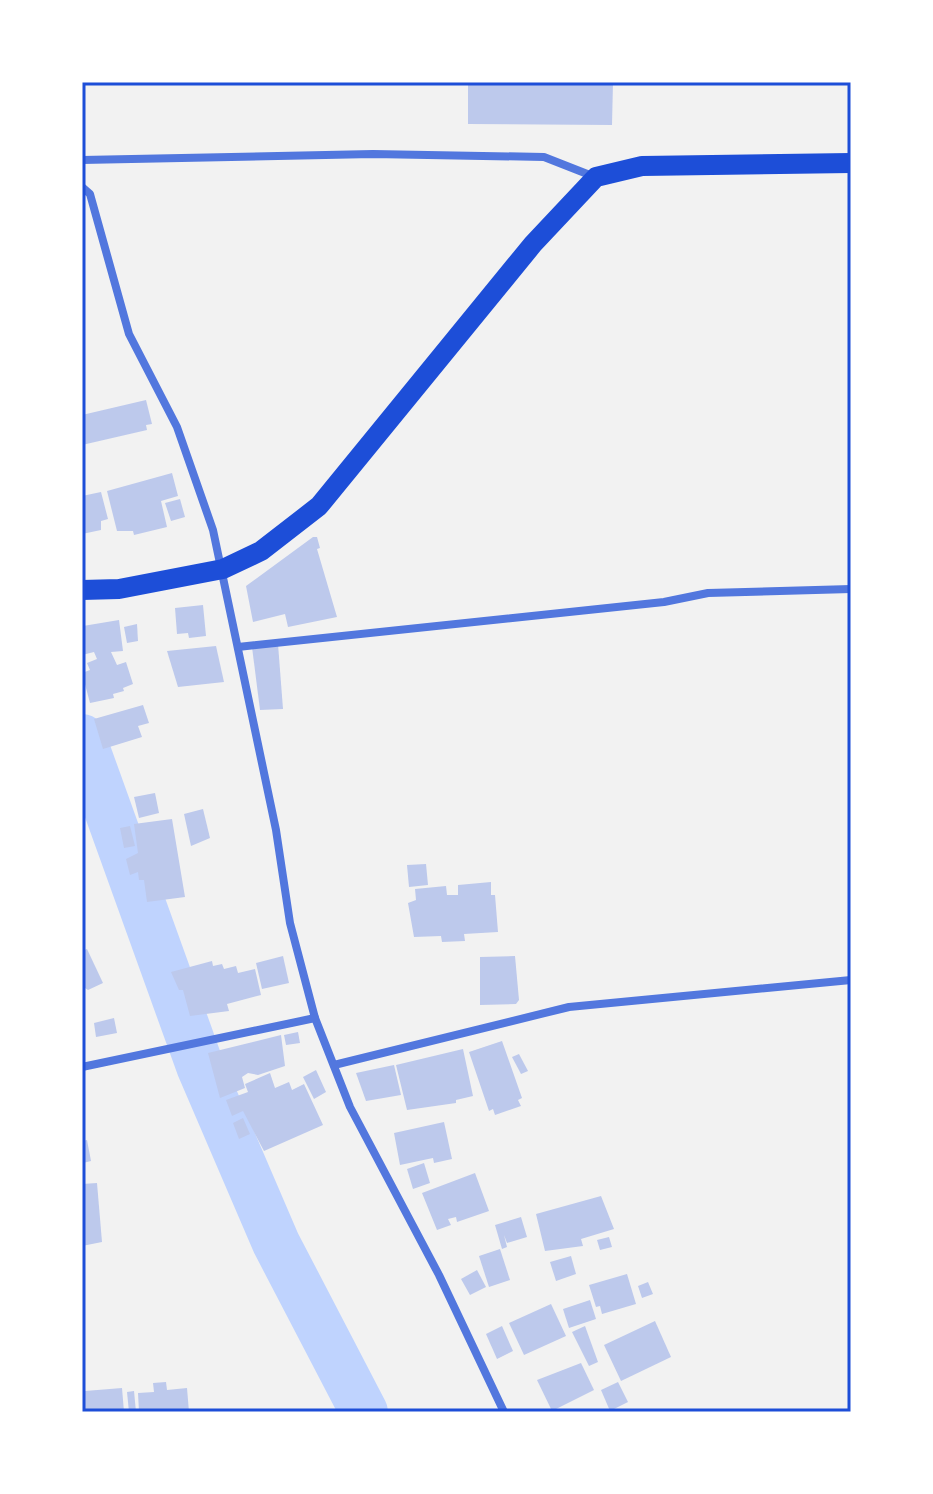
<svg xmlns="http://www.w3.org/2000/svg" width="933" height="1494" font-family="Arial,sans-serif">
<rect width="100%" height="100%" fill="#f2f2f2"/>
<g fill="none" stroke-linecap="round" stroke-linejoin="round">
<polyline stroke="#bfd3fe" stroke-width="48" points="82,738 200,1066 276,1243 364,1412"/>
</g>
<g fill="#bdc9ec">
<polygon points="468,82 613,82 612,125 468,124"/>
<polygon points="146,400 152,424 146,425 147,430 82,445 82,415"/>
<polygon points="172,473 178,496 161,501 167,527 134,535 133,531 117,531 107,491"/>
<polygon points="101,492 108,519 101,521 101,530 82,534 82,496"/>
<polygon points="180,499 185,517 171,521 165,503"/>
<polygon points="313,537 317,537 320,548 317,549 337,617 288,627 285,614 253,622 246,586"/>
<polygon points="203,605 206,636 189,638 188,633 177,634 175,608"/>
<polygon points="119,620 123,651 111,652 117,665 126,662 133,684 123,688 124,691 113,694 114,698 90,703 82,673 90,670 87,663 97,659 94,652 82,655 83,626"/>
<polygon points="137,624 138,641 127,643 124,627"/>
<polygon points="278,644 283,709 260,710 252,647"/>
<polygon points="216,646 224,682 178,687 167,651"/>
<polygon points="143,705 149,723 138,726 142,737 103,749 94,719"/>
<polygon points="155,793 159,813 139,818 134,797"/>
<polygon points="203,809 210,838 191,846 184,814"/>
<polygon points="172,819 185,897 147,902 144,880 139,880 138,872 130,875 126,859 138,853 134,824"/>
<polygon points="130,826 135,846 124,848 120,828"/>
<polygon points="426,864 428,885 409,887 407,865"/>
<polygon points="491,882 491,895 495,895 498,932 464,934 465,941 442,942 441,936 414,937 408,903 416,900 415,889 446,886 447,895 458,895 458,885"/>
<polygon points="87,949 103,983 88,990 82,986 82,951"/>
<polygon points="283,956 289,983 262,989 256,963"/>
<polygon points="515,956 519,1000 516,1004 480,1005 480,957"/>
<polygon points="212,961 213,966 222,964 224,969 236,966 238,973 255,969 261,995 227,1004 229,1011 190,1016 183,990 179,990 171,972"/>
<polygon points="114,1018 117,1033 96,1037 94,1023"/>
<polygon points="298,1032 300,1043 286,1045 284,1035"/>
<polygon points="281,1035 285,1066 258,1075 248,1073 242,1077 245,1088 220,1098 208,1053"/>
<polygon points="502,1041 522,1098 518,1100 521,1106 495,1115 493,1109 489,1111 469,1052"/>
<polygon points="463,1049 473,1096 456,1100 456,1103 407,1110 396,1065"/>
<polygon points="519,1054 528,1071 521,1074 512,1057"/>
<polygon points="394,1065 401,1095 366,1101 356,1073"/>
<polygon points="316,1070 326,1092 314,1099 303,1077"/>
<polygon points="270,1073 275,1088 289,1082 292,1090 304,1084 323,1125 264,1151 243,1111 232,1116 226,1100 248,1092 245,1084"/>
<polygon points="243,1118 250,1134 239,1139 233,1123"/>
<polygon points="444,1122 452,1159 434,1163 433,1158 400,1165 394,1133"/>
<polygon points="87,1140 91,1161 83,1163 82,1141"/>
<polygon points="424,1163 430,1183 413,1189 407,1169"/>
<polygon points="475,1173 489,1211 457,1222 456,1217 448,1219 451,1225 437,1230 422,1193"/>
<polygon points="97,1183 102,1242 82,1246 82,1184"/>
<polygon points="601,1196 614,1229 581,1239 583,1246 545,1251 536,1214"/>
<polygon points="521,1217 527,1237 507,1243 504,1235 507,1247 502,1249 495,1225"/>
<polygon points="609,1237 612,1247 600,1250 597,1240"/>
<polygon points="500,1249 510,1280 489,1287 479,1256"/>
<polygon points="571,1256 576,1274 556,1281 550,1262"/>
<polygon points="477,1270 486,1287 470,1295 461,1279"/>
<polygon points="627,1274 636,1304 602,1314 600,1306 596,1307 589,1285"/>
<polygon points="648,1282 653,1294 642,1298 638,1286"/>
<polygon points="590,1300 596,1319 569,1328 563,1309"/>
<polygon points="551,1304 566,1336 524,1355 509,1323"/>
<polygon points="655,1321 671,1357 621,1381 604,1345"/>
<polygon points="502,1326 513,1351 497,1359 486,1334"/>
<polygon points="585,1326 598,1362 589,1366 572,1332"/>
<polygon points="581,1363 594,1390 552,1411 537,1380"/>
<polygon points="166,1382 167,1390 187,1388 189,1412 139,1412 138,1393 154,1392 153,1383"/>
<polygon points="618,1382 628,1402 610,1411 601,1390"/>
<polygon points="122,1388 124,1412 82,1412 85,1391"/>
<polygon points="134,1391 136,1412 129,1412 127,1392"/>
</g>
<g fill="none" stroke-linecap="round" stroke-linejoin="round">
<g stroke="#5277de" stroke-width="8">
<polyline points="82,160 373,154 544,157 595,177"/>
<polyline points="82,187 90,194 129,334 177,427 213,530 276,830 290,923 315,1018 350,1107 439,1275 504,1412"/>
<polyline points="238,647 664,602 708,593 851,589"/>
<polyline points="334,1065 569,1007 851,980"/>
<polyline points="82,1067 315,1018"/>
</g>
<polyline stroke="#1d4ed8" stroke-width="20" points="82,590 119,589 223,569 261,551 319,506 533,244 596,177 642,166 851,163"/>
</g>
<rect width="933" height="1494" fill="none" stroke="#ffffff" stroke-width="168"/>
<rect x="84" y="84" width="765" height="1326" fill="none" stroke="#1d4ed8" stroke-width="3"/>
</svg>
